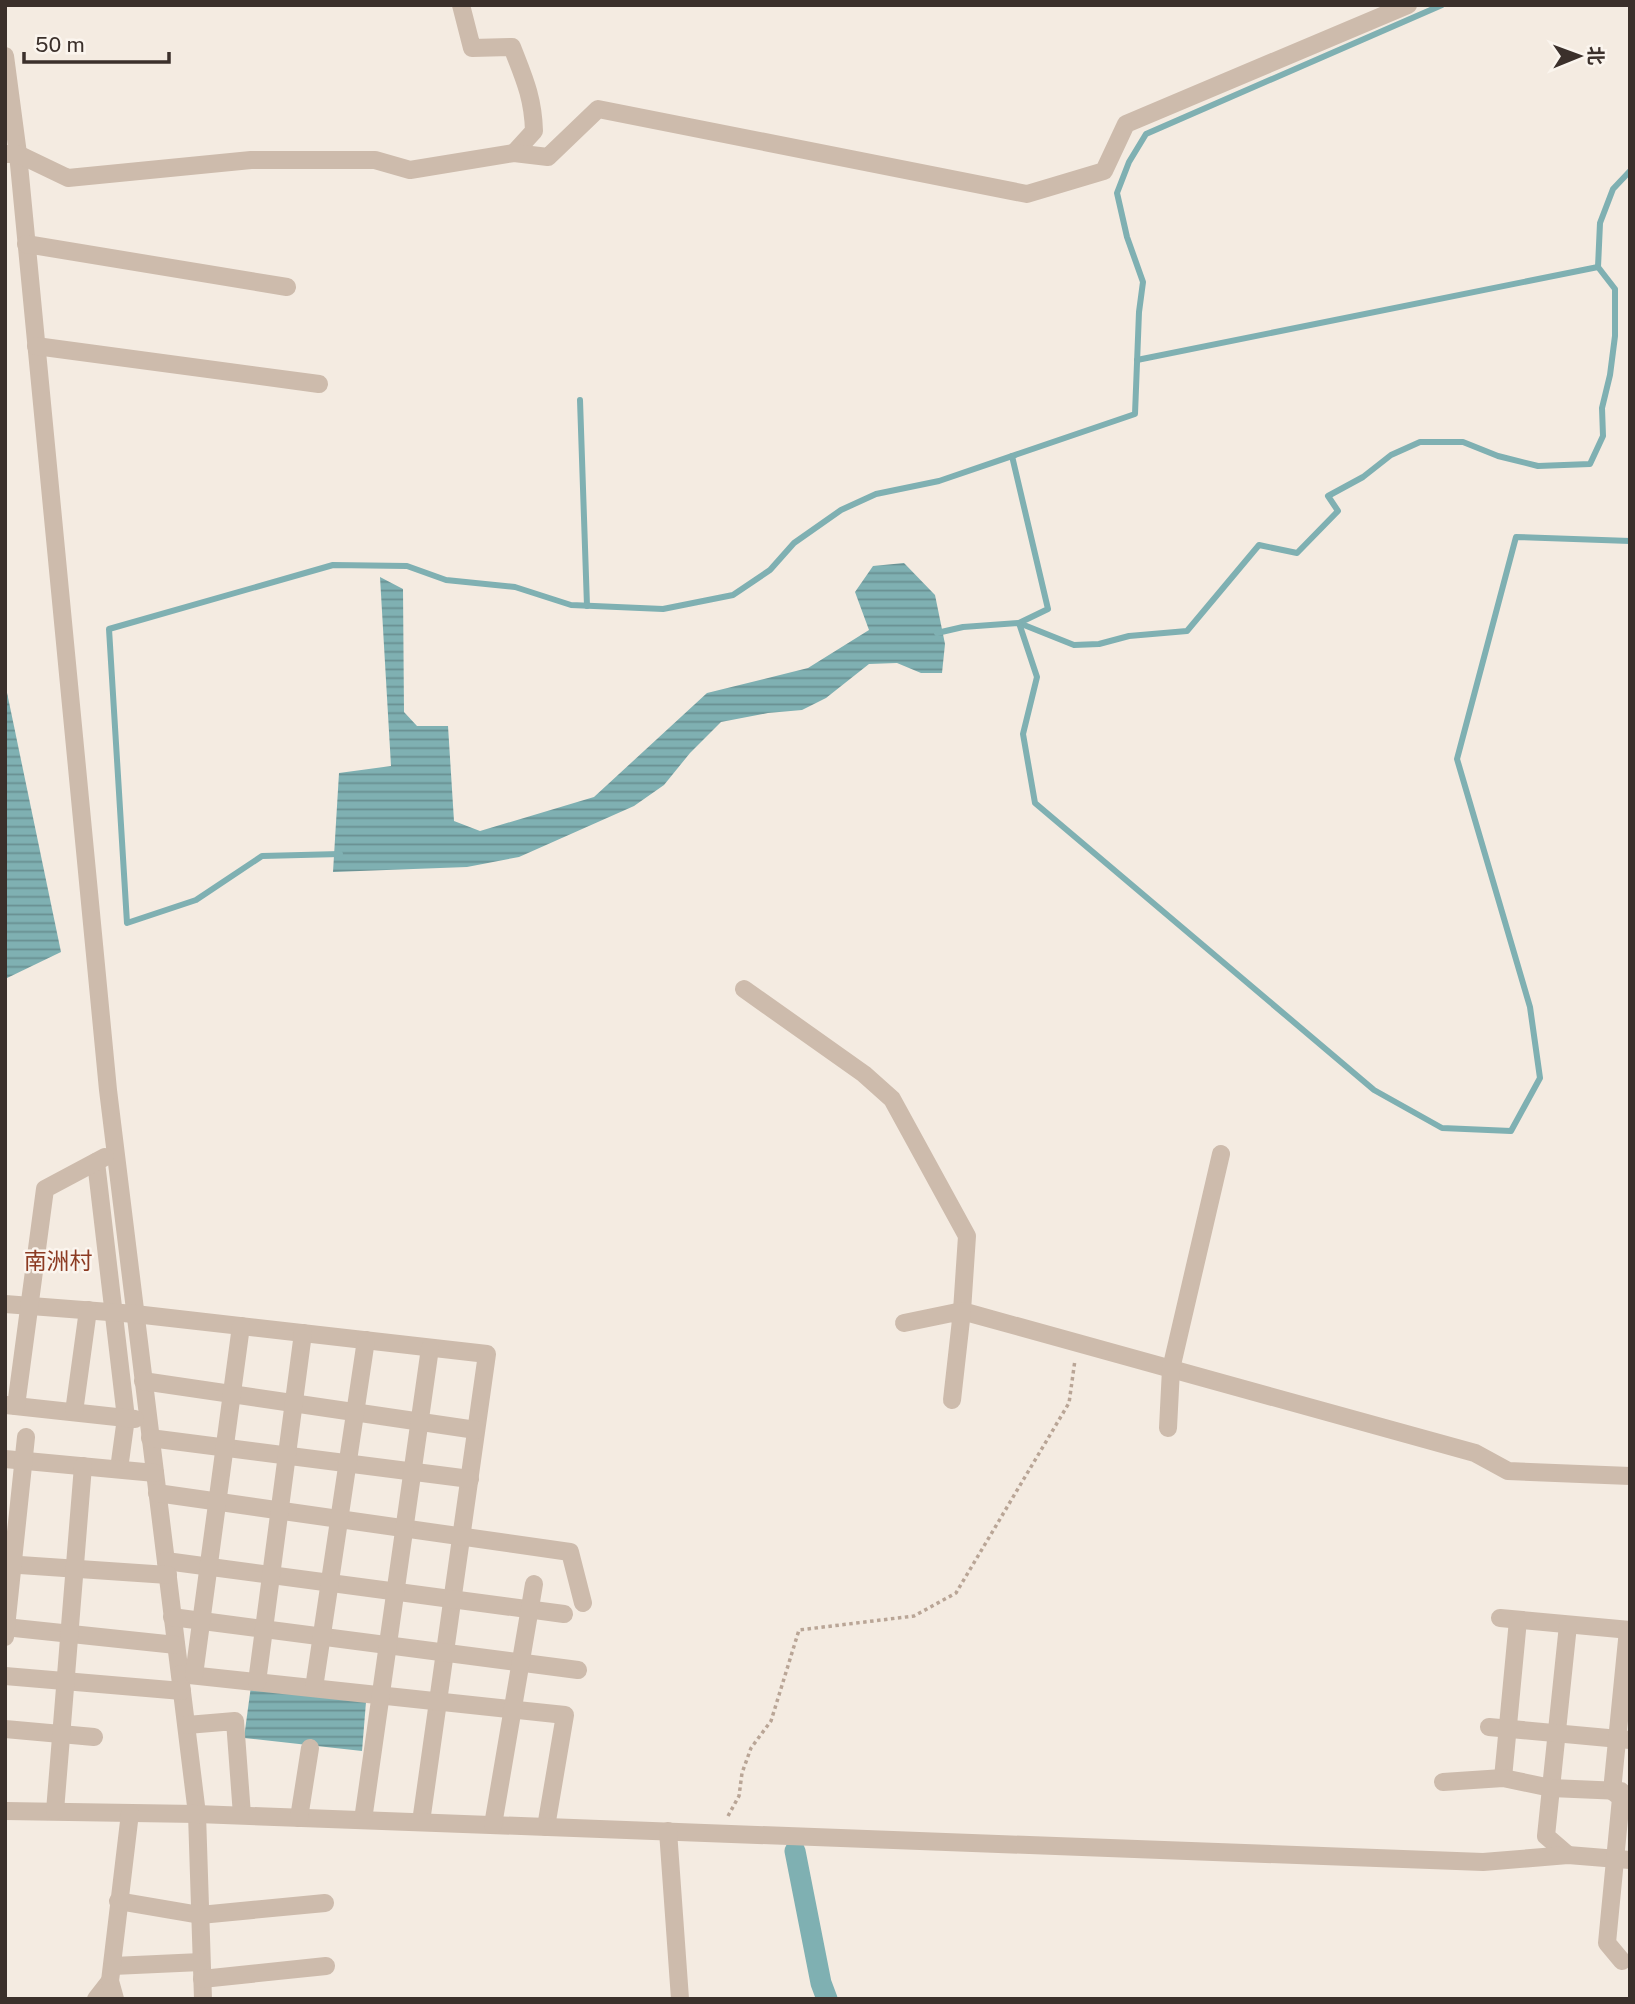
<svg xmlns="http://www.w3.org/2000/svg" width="1635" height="2004" font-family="'Public Sans','Noto Sans SC',sans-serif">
<defs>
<pattern id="water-rules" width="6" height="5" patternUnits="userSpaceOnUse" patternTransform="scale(1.75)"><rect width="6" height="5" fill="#7fb0b2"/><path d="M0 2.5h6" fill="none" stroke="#699091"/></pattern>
</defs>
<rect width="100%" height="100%" fill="#f4ebe1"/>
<g fill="url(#water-rules)">
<polygon points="904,563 935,595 945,644 942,673 921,673 897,663 869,664 826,698 802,710 768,713 721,722 690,753 664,785 634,806 519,857 467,867 333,872 339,773 391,766 380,577 403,589 404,712 417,726 448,726 454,821 480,831 594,797 707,693 808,668 869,630 855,592 873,566"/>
<polygon points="5,683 61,952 5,979"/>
<polygon points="251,1686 366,1702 362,1751 244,1738"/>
</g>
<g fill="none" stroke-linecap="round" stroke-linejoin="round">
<g stroke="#7fb0b2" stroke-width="6">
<polyline points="1137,360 1598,267"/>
<polyline points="580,400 587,606"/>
<polyline points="1012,456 1048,609 1019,623 1074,645 1099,644 1129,636 1187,631 1259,545 1297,553 1338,511 1328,496 1363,477 1391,455 1420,442 1463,442 1498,456 1538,466 1590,464 1603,436 1602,408 1610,375 1615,336 1615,289 1598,267 1600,223 1613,189 1630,171"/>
<polyline points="937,633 963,627 1019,623 1037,677 1023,734 1035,803 1374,1090 1442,1128 1511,1131 1540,1078 1530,1007 1457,759 1516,537 1630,541"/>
<polyline points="340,854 262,856 196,900 127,923 109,629 333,565 407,566 446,580 515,587 571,605 663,609 733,595 770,570 794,543 841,510 876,494 939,481 1135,414 1139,312 1143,282 1127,237 1117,193 1129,162 1146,134 1442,5"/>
</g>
<polyline stroke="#7fb0b2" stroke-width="21" points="795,1851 821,1983 827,1999"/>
<polyline stroke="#b9a596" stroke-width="3.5" stroke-dasharray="3.5 3.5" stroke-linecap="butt" points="728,1816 739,1796 742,1773 751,1748 771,1721 799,1630 914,1616 956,1593 1069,1403 1075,1360"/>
<g stroke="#cdbbac" stroke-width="18">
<path d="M461,5L472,48L512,47C524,78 533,97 534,131L514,153"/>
<polyline points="5,56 18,154 108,1090 197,1814 203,1999"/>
<polyline points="5,154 18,154 68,178 251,160 375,160 410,170 514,153 548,157 598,109 1027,194 1104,171 1126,124 1408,5"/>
<polyline points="26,244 287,287"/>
<polyline points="36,346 319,384"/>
<polyline points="744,989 864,1074 892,1099 967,1236 962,1311 1475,1453 1508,1471 1630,1476"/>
<polyline points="96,1162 126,1418 119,1469"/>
<polyline points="5,1304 135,1314 487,1354 421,1822"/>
<polyline points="904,1323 962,1311 952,1400"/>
<polyline points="143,1381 476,1430"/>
<polyline points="6,1405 135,1419"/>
<polyline points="16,1406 45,1189 105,1157"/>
<polyline points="74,1412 88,1310"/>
<polyline points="1168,1428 1171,1369 1221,1154"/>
<polyline points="150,1438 470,1479"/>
<polyline points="5,1459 155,1473"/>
<polyline points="157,1493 570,1552 583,1603"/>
<polyline points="166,1561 564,1614"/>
<polyline points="5,1564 168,1575"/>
<polyline points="172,1617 578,1670"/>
<polyline points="1500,1618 1630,1630"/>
<polyline points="1568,1625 1546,1836 1568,1855"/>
<polyline points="5,1627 176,1645"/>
<polyline points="5,1637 26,1437"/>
<polyline points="180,1674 565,1715 546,1827"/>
<polyline points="194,1675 241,1326"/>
<polyline points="5,1676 182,1691"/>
<polyline points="257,1682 303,1333"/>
<polyline points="314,1688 366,1340"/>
<polyline points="187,1725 235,1721 242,1815"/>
<polyline points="1489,1727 1630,1740"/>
<polyline points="5,1729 94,1737"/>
<polyline points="1503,1778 1518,1620"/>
<polyline points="1443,1782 1503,1778 1551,1788 1621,1791"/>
<polyline points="5,1811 197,1814 1483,1862 1568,1855 1630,1860"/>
<polyline points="55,1811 83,1466"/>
<polyline points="299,1818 310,1748"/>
<polyline points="363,1820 430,1348"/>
<polyline points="493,1825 534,1584"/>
<polyline points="668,1831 680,1999"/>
<polyline points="118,1901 200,1915 325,1903"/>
<polyline points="1622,1961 1607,1943 1621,1798 1612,1791 1628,1630"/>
<polyline points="113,1966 201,1962"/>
<polyline points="202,1979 326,1966"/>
<polyline points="96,1999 110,1981"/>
<polyline points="115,1999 110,1981 130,1813"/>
</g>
</g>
<g text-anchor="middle" stroke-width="5" stroke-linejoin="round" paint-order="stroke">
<g font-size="23" fill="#8c3b22" stroke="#fbf5ee">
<text x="58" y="1269">南洲村</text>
</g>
</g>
<rect width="1635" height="2004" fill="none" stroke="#3b302b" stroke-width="14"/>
<g transform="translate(1579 56) rotate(89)" stroke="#fbf5ee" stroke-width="5" paint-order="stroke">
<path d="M0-5L12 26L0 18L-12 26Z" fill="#3b302b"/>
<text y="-10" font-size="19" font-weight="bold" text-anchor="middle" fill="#3b302b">北</text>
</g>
<path d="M24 52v10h145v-10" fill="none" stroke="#3b302b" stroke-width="3.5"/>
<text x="35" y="52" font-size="21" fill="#3b302b" stroke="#fbf5ee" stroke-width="5" paint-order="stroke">50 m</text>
</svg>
